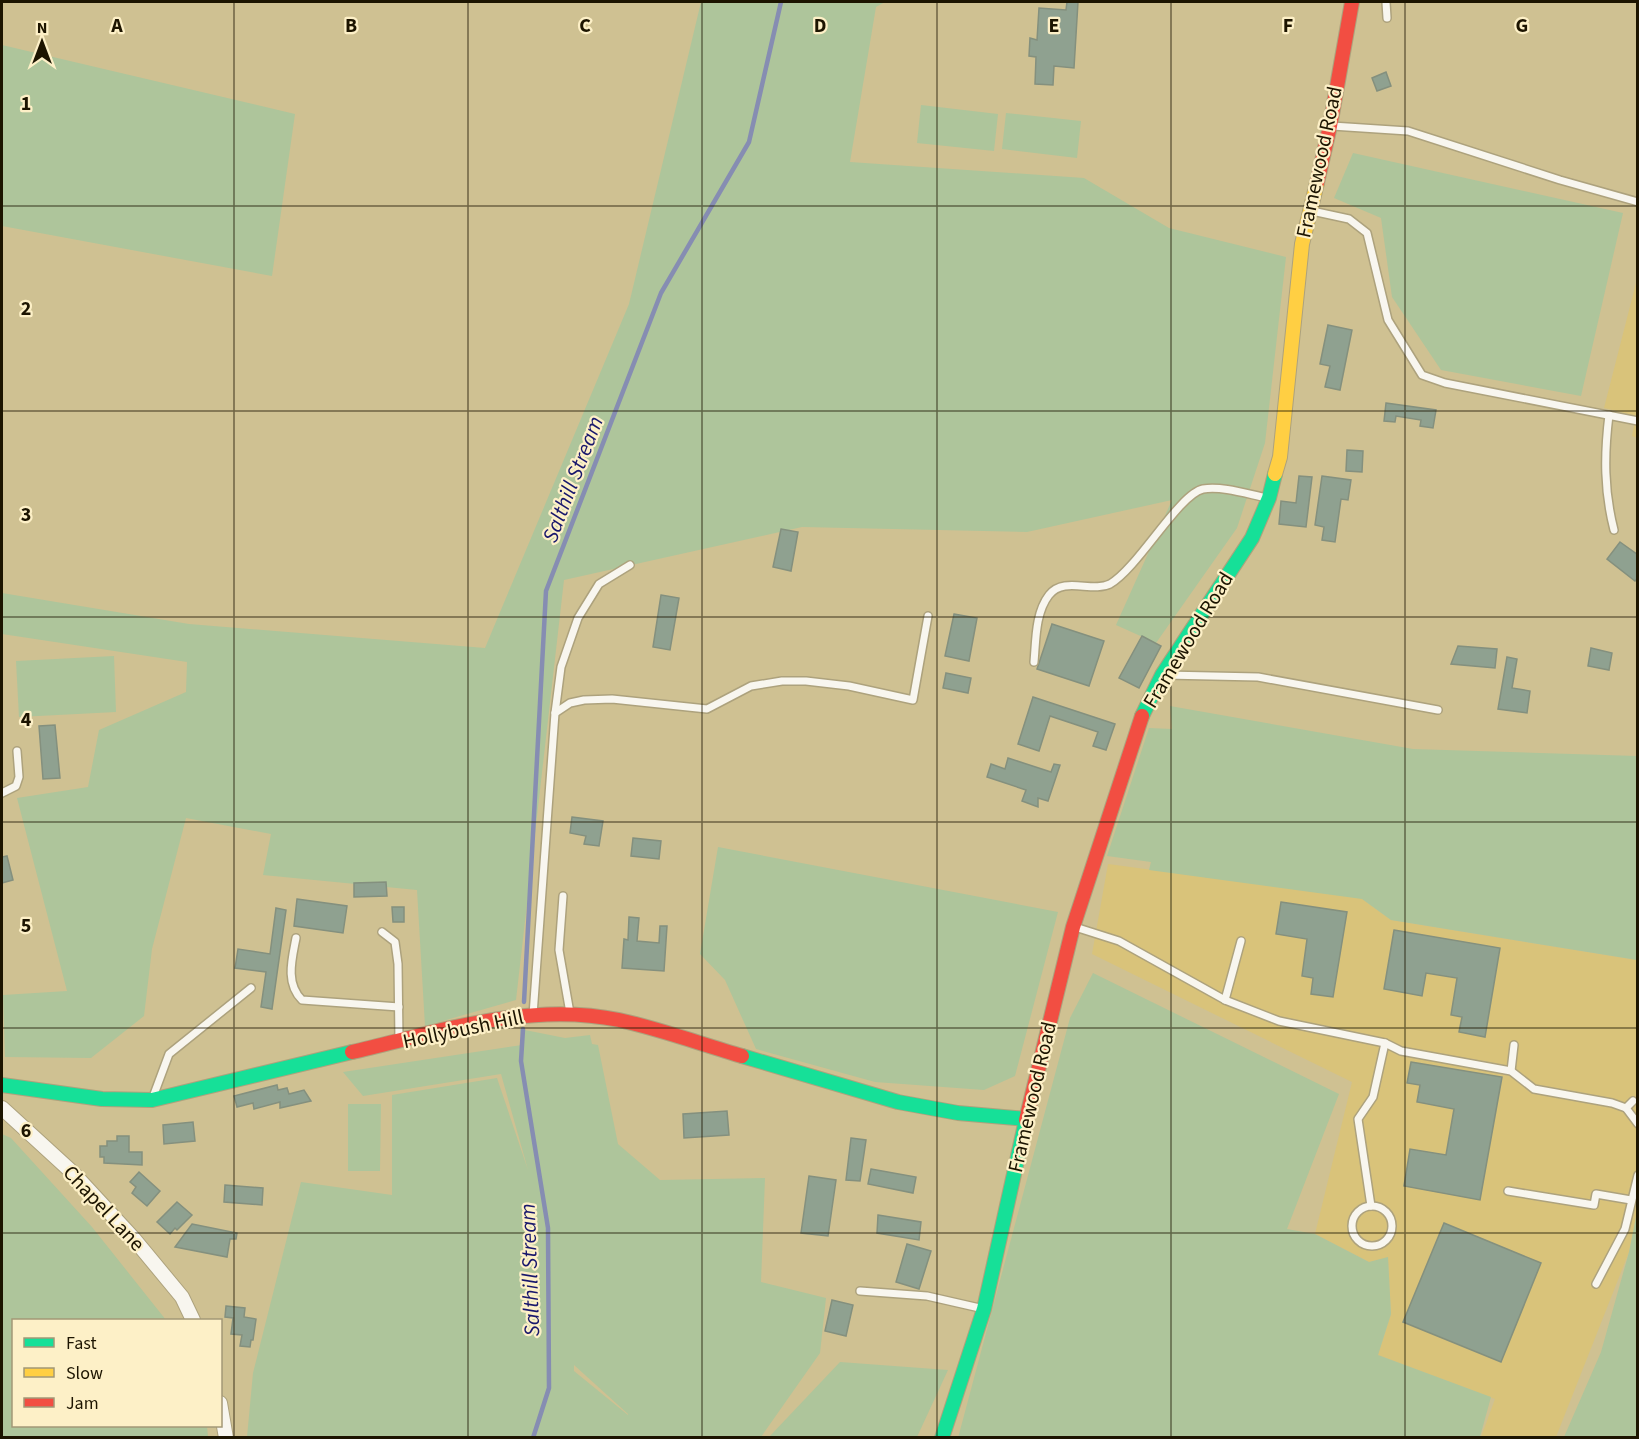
<svg xmlns="http://www.w3.org/2000/svg" width="1639" height="1439" font-family="'Source Sans 3',sans-serif">
<rect width="100%" height="100%" fill="#cfc192"/>
<g fill="#d9c37a">
<polygon points="1637,279 1637,438 1632,436 1636,416 1604,408"/>
<polygon points="1108,864 1361,898 1391,920 1637,960 1637,1212 1629,1252 1556,1437 1481,1437 1495,1399 1378,1355 1391,1314 1388,1258 1369,1262 1315,1234 1352,1082 1092,954"/>
</g>
<g fill="#aec59b" fill-rule="evenodd">
<polygon points="701,2 885,2 876,7 850,162 1084,178 1169,228 1286,257 1265,443 1237,528 1156,643 1116,625 1172,500 1027,532 802,527 564,580 516,1000 425,1026 417,890 263,875 271,834 186,818 152,949 144,1016 91,1058 5,1057 3,995 67,991 17,798 88,787 99,730 186,692 187,662 2,634 2,593 189,624 485,648 629,304"/>
<polygon points="2,45 295,114 272,276 2,226"/>
<polygon points="921,105 998,114 994,151 917,143"/>
<polygon points="1006,113 1081,121 1077,158 1002,149"/>
<polygon points="1353,153 1623,213 1581,396 1441,370 1392,297 1381,218 1334,198"/>
<polygon points="114,656 116,712 19,717 16,661"/>
<polygon points="1170,706 1413,749 1637,756 1637,960 1391,920 1362,899 1149,870 1151,862 1107,856 1149,728 1172,729"/>
<polygon points="718,847 1058,912 1015,1076 984,1090 875,1082 756,1049 725,980 700,954"/>
<polygon points="1093,973 1339,1094 1287,1229 1315,1234 1369,1262 1388,1257 1391,1314 1378,1355 1491,1397 1480,1437 958,1438 1070,1018"/>
<path d="M520,1029L565,1038L590,1035L592,1044L598,1045L618,1144L660,1180L765,1178L761,1282L826,1298L820,1353L761,1437H247L253,1373L301,1182L392,1195V1095L497,1078L528,1170L501,1074L363,1096L343,1072L522,1045ZM574,1365L628,1414V1415L574,1371Z"/>
<polygon points="348,1104 381,1104 380,1171 348,1171"/>
<polygon points="2,1134 11,1138 92,1227 166,1320 14,1320 14,1426 207,1426 208,1437 2,1437"/>
<polygon points="1637,1212 1637,1437 1564,1437 1601,1352 1629,1252"/>
<polygon points="840,1362 948,1370 917,1437 769,1437"/>
</g>
<g fill="none" stroke-linecap="round" stroke-linejoin="round">
<g stroke="#868db2" stroke-width="4.5">
<polyline points="524,1002 546,591 661,293 749,142 781,2"/>
<polyline points="523,1029 521,1061 548,1228 549,1388 533,1438"/>
</g>
</g>
<g fill="#8fa190" stroke="#84907e" stroke-width="1.5">
<polygon points="1067,2 1078,2 1074,68 1054,66 1053,85 1035,84 1036,57 1029,56 1030,38 1037,40 1039,8 1066,10"/>
<polygon points="1386,72 1391,86 1377,91 1372,78"/>
<polygon points="1328,325 1352,330 1340,390 1325,387 1330,366 1320,364"/>
<polygon points="1386,403 1436,410 1433,428 1420,426 1421,420 1396,416 1395,422 1384,421"/>
<polygon points="1347,450 1363,451 1362,472 1346,471"/>
<polygon points="1299,476 1312,477 1306,527 1279,524 1281,501 1296,503"/>
<polygon points="1322,476 1351,480 1348,500 1341,499 1335,542 1322,540 1324,527 1315,525"/>
<polygon points="781,529 798,532 791,571 773,567"/>
<polygon points="1620,542 1638,555 1638,578 1635,581 1607,559"/>
<polygon points="661,595 679,598 670,650 653,647"/>
<polygon points="954,614 977,618 969,661 945,656"/>
<polygon points="1052,624 1104,641 1089,686 1037,669"/>
<polygon points="1142,636 1161,646 1139,688 1119,678"/>
<polygon points="1458,646 1497,649 1495,668 1451,664"/>
<polygon points="1591,648 1612,653 1609,670 1588,666"/>
<polygon points="1507,657 1517,659 1512,688 1530,691 1527,713 1498,709"/>
<polygon points="946,673 971,678 968,693 943,688"/>
<polygon points="1033,697 1115,724 1106,750 1093,746 1098,732 1050,716 1039,751 1018,744"/>
<polygon points="55,725 60,778 43,779 39,726"/>
<polygon points="1008,758 1051,772 1054,764 1060,765 1048,801 1038,798 1038,807 1022,801 1026,790 987,777 991,764 1005,769"/>
<polygon points="572,817 603,821 599,846 584,844 586,836 570,833"/>
<polygon points="633,838 661,841 659,859 631,856"/>
<polygon points="7,856 13,880 2,883 2,857"/>
<polygon points="386,882 387,896 354,897 354,883"/>
<polygon points="297,899 347,906 343,933 294,926"/>
<polygon points="1281,902 1347,912 1333,997 1311,994 1313,978 1302,976 1307,939 1276,934"/>
<polygon points="392,907 404,907 404,922 393,922"/>
<polygon points="276,908 286,910 272,1009 261,1007 266,972 235,968 238,949 270,954"/>
<polygon points="629,917 639,918 637,941 659,943 660,926 667,926 664,971 622,968 624,939 628,940"/>
<polygon points="1394,930 1500,948 1485,1037 1459,1032 1462,1017 1451,1015 1457,978 1426,973 1422,996 1384,989"/>
<polygon points="1411,1062 1502,1077 1480,1200 1404,1186 1410,1149 1446,1155 1454,1109 1417,1102 1420,1085 1407,1083"/>
<polygon points="277,1085 278,1090 287,1088 289,1094 304,1090 311,1101 280,1108 280,1102 254,1109 253,1103 237,1107 234,1096"/>
<polygon points="727,1111 729,1135 684,1138 683,1114"/>
<polygon points="193,1122 195,1141 164,1144 163,1125"/>
<polygon points="117,1136 129,1136 129,1152 142,1152 142,1165 104,1163 104,1157 100,1157 100,1146 107,1146 107,1141 117,1141"/>
<polygon points="851,1138 866,1140 860,1181 846,1180"/>
<polygon points="871,1169 916,1177 913,1193 868,1184"/>
<polygon points="139,1172 160,1191 147,1206 132,1193 136,1187 130,1182"/>
<polygon points="809,1176 836,1180 828,1236 801,1233"/>
<polygon points="225,1185 263,1188 262,1205 224,1202"/>
<polygon points="177,1202 192,1215 177,1230 175,1228 170,1234 157,1222"/>
<polygon points="878,1215 921,1222 919,1240 877,1233"/>
<polygon points="1444,1223 1541,1263 1501,1362 1403,1322"/>
<polygon points="192,1224 237,1233 236,1239 230,1239 227,1257 175,1247"/>
<polygon points="907,1244 931,1251 919,1289 896,1282"/>
<polygon points="832,1300 853,1305 846,1336 825,1331"/>
<polygon points="226,1306 245,1308 244,1317 256,1319 253,1340 251,1340 250,1347 240,1346 242,1335 231,1334 233,1318 225,1317"/>
</g>
<g fill="none" stroke-linecap="round" stroke-linejoin="round">
<defs>
<g id="lane">
<polyline points="1386,2 1387,18"/>
<polyline points="1332,126 1408,131 1560,180 1638,202"/>
<polyline points="1312,211 1349,219 1367,233 1388,320 1422,375 1445,383 1638,421"/>
<path d="M1609,415C1604,455 1604,491 1614,530"/>
<path d="M1034,662C1036,641 1035,613 1049,595C1064,576 1092,593 1110,584C1138,568 1179,494 1203,489C1223,486 1247,494 1267,498"/>
<polyline points="1165,675 1258,677 1438,710"/>
<polyline points="555,713 570,703 584,700 612,699 707,709 751,686 782,681 806,681 849,686 913,700 928,616"/>
<polyline points="2,793 16,786 19,777 17,751"/>
<polyline points="563,896 559,950 570,1013"/>
<polyline points="1075,927 1119,941 1225,1000 1279,1021 1385,1043 1401,1051 1511,1071 1534,1089 1612,1103 1626,1108 1638,1124"/>
<polyline points="382,932 395,942 398,964 399,1040"/>
<path d="M296,938C292,959 285,983 302,1000L399,1007"/>
<polyline points="1225,1000 1241,941"/>
<polyline points="533,1015 555,713 561,667 578,618 599,584 630,565"/>
<polyline points="1511,1071 1514,1045"/>
<polyline points="153,1097 169,1054 251,988"/>
<polyline points="1626,1108 1633,1101"/>
<polyline points="1508,1191 1594,1205 1596,1194 1631,1200"/>
<circle cx="1372" cy="1226" r="20"/>
<polyline points="1371,1206 1358,1119 1373,1097 1385,1043"/>
<polyline points="1596,1284 1625,1229 1638,1175"/>
<polyline points="860,1291 927,1296 984,1309"/>
</g>
<g id="street">
<polyline points="2,1108 73,1173 134,1239 182,1297 193,1320"/>
<polyline points="220,1403 226,1438"/>
</g>
<g id="fast">
<polyline points="1142,716 1162,675 1252,538 1269,498 1275,474"/>
<polyline points="742,1056 898,1102 958,1113 1026,1119"/>
<polyline points="2,1085 102,1099 152,1100 352,1052"/>
<polyline points="942,1438 984,1309 1026,1120"/>
</g>
<polyline id="slow" points="1275,474 1280,457 1302,244 1317,183"/>
<g id="jam">
<polyline points="1317,183 1330,126 1352,2"/>
<path d="M352,1052C439,1032 529,1001 619,1020C660,1029 701,1044 742,1056"/>
<polyline points="1026,1120 1073,927 1142,716"/>
</g>
</defs>
<use href="#lane" stroke="#ada27d" stroke-width="10"/>
<use href="#street" stroke="#ada27d" stroke-width="16"/>
<use href="#fast" stroke="#ada27d" stroke-width="16"/>
<use href="#slow" stroke="#ada27d" stroke-width="16"/>
<use href="#jam" stroke="#ada27d" stroke-width="16"/>
<use href="#lane" stroke="#f8f6ef" stroke-width="7"/>
<use href="#street" stroke="#f8f6ef" stroke-width="14"/>
<use href="#fast" stroke="#16e098" stroke-width="14"/>
<use href="#slow" stroke="#ffcf43" stroke-width="14"/>
<use href="#jam" stroke="#f24e42" stroke-width="14"/>
</g>
<path fill="none" stroke="#1c1400" stroke-width="1.5" stroke-opacity="0.55" d="M234,2V1438M468,2V1438M702,2V1438M937,2V1438M1171,2V1438M1405,2V1438M2,206H1638M2,411H1638M2,617H1638M2,822H1638M2,1028H1638M2,1233H1638"/>
<g text-anchor="middle" stroke-width="4.5" stroke-linejoin="round" paint-order="stroke">
<g font-size="21" fill="#1c1400" stroke="#fdf0c7">
<text transform="translate(1319 162) rotate(-78)" y="7">Framewood Road</text>
<text transform="translate(1188 640) rotate(-59)" y="7">Framewood Road</text>
<text transform="translate(463 1029) rotate(-12)" y="7">Hollybush Hill</text>
<text transform="translate(1032 1097) rotate(-77)" y="7">Framewood Road</text>
<text transform="translate(104 1208) rotate(47)" y="7">Chapel Lane</text>
</g>
<g font-size="22" font-style="italic" fill="#18176c" stroke="#fdf0c7">
<text transform="translate(572 479) rotate(-69)" y="8">Salthill Stream</text>
<text transform="translate(529 1270) rotate(-92)" y="8">Salthill Stream</text>
</g>
</g>
<g font-size="20" text-anchor="middle" font-weight="bold" fill="#1c1400" stroke="#fdf0c7" stroke-width="4.5" stroke-linejoin="round" paint-order="stroke">
<text x="117" y="32">A</text>
<text x="351" y="32">B</text>
<text x="585" y="32">C</text>
<text x="820" y="32">D</text>
<text x="1054" y="32">E</text>
<text x="1288" y="32">F</text>
<text x="1522" y="32">G</text>
<text x="26" y="110">1</text>
<text x="26" y="315">2</text>
<text x="26" y="521">3</text>
<text x="26" y="726">4</text>
<text x="26" y="932">5</text>
<text x="26" y="1137">6</text>
</g>
<rect width="1639" height="1439" fill="none" stroke="#1c1400" stroke-width="6"/>
<rect x="12" y="1319" width="210" height="108" fill="#fdf0c7" stroke="#a39877" stroke-width="1.5"/>
<rect x="24" y="1338" width="30" height="9" fill="#16e098" stroke="#a39877" stroke-width="1.5"/>
<text x="66" y="1349" font-size="18" fill="#1c1400">Fast</text>
<rect x="24" y="1368" width="30" height="9" fill="#ffcf43" stroke="#a39877" stroke-width="1.5"/>
<text x="66" y="1379" font-size="18" fill="#1c1400">Slow</text>
<rect x="24" y="1398" width="30" height="9" fill="#f24e42" stroke="#a39877" stroke-width="1.5"/>
<text x="66" y="1409" font-size="18" fill="#1c1400">Jam</text>
<g transform="translate(42 42)" stroke="#fdf0c7" stroke-width="4.5" paint-order="stroke">
<path d="M0-4.5L10 22L0 15L-10 22Z" fill="#1c1400"/>
<text y="-9" font-size="16" font-weight="bold" text-anchor="middle" fill="#1c1400">N</text>
</g>
</svg>
